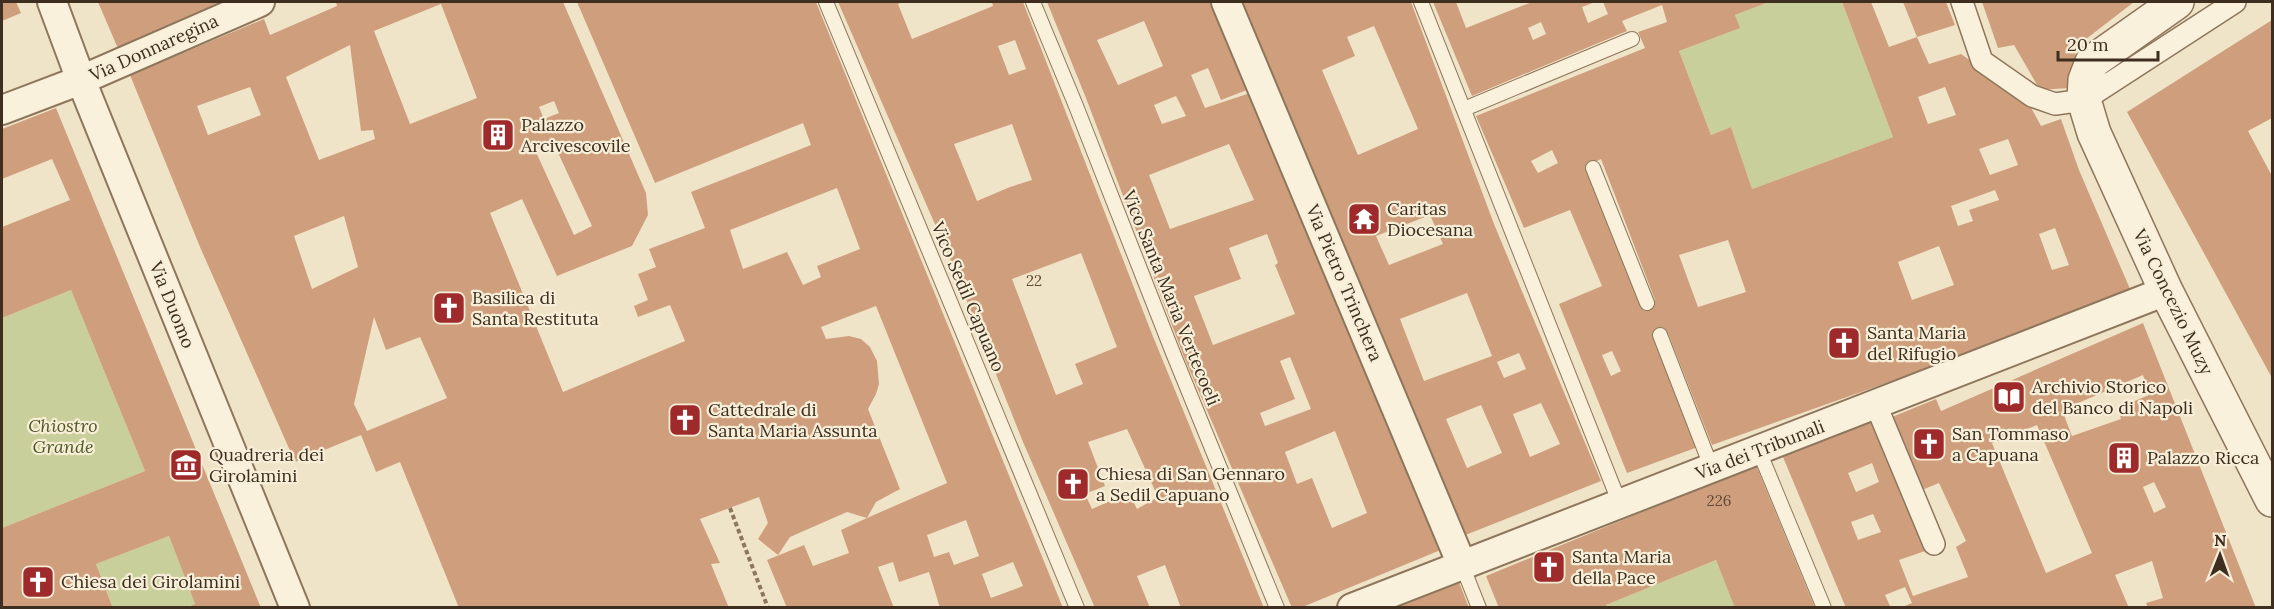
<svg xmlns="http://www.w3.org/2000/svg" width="2274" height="609" font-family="Lora,serif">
<rect width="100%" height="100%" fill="#f0e4c8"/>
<g fill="#c9cf9b">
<polygon points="1769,2 1842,2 1893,137 1752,189 1731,127 1711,135 1679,51 1739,28 1735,15"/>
<polygon points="71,290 145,471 2,528 2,318"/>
<polygon points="169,536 195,604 185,607 113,607 96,564"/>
<polygon points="1716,560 1735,607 1608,608 1606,605"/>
</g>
<g fill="#cf9f7d" fill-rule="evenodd">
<polygon points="2,2 16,2 21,13 2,21"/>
<polygon points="98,2 241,2 119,51"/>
<path d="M336,2H563L646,193L648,215L632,246L557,276L522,199L490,213L563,392L685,341L670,305L638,317L634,306L648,300L638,274L656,267L649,249L705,228L691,192L811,145L803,123L655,183L577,2H816L1063,608H940L929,572L899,582L893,562L878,567L894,608H787L767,560L804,545L813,566L849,553L841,530L867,518L847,512L790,537L778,555L758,539L768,523L759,497L700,519L720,563L711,564L729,608H459L400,462L376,472L361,435L295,462L200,247L130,75L264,19L270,35L337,6ZM441,4L477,98L410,124L374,31ZM350,45L361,131L373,130L375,139L319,160L286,77ZM250,87L261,115L208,135L197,106ZM554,101L559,113L544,119L539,107ZM553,142L592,226L574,235L535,150ZM837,188L860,249L817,266L821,277L803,285L787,252L743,269L730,230ZM344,216L358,267L312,289L294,236ZM876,306L947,483L867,518L876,502L900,489L868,409L876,394L879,384L877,361L870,347L861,339L849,336L826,339L821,327ZM374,317L386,350L420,337L447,398L367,431L354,404ZM966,520L979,556L954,565L949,552L934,557L927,535ZM1013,562L1023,586L991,598L982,574Z"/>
<path d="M838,2H904L898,4L912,39L993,6L992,2H1023L1152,334L1264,608H1181L1165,565L1137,576L1150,608H1095L1023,442L951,261ZM1015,40L1026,69L1009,75L998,46ZM1012,124L1032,180L1010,187L977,201L954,144ZM1081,253L1117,347L1075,364L1083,384L1056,395L1012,279ZM1127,429L1158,497L1137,509L1129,493L1092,509L1085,494L1105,486L1088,442Z"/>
<path d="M1047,2H1212L1247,90L1221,100L1208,68L1191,75L1205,108L1250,93L1443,549L1300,608H1292L1184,357L1086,98ZM1144,21L1163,66L1118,85L1097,40ZM1176,96L1186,116L1162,124L1154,105ZM1229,144L1254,200L1170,229L1149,175ZM1267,234L1278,263L1275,265L1295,314L1213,345L1194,296L1241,279L1229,248ZM1290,357L1311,409L1265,426L1260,413L1295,399L1280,361ZM1335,431L1367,513L1332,528L1312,478L1297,484L1285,452Z"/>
<path d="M1242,2H1411L1494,224L1601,481L1463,536L1320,208ZM1374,26L1418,129L1358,155L1322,70L1355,56L1347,37ZM1430,215L1443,244L1389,265L1376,236ZM1467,293L1492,356L1424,381L1400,319ZM1519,353L1526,369L1504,378L1497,362ZM1541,403L1560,444L1530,457L1513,414ZM1481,405L1502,453L1467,468L1446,419Z"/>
<path d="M1433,2H1456L1466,28L1532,2H1595L1582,7L1588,23L1608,14L1603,2H1769L1735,15L1740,28L1679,51L1711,135L1731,127L1752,189L1893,137L1842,2H1871L1889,47L1917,37L1929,64L1961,54L2027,100L2041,126L2061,119L2079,170L2130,289L1892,381L1712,445L1668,333L1654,337L1698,447L1627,473L1559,304L1602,286L1570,210L1524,228L1476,116L1645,48L1638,32L1667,22L1662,5L1622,21L1627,31L1472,96ZM1541,22L1546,34L1533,40L1528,28ZM1945,87L1956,115L1928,124L1918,97ZM2008,139L2018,165L1990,175L1979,149ZM1552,150L1558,163L1538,173L1531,161ZM1601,159L1655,300L1641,305L1585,167ZM1995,190L1999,200L1969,210L1973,221L1958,226L1951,206ZM2055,228L2069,265L2052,270L2039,234ZM1728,240L1746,292L1698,307L1679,255ZM1939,246L1954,285L1912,300L1898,262ZM1612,351L1621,371L1611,376L1602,355Z"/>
<polygon points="1903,2 1946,2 1955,25 1917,37"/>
<polygon points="1982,2 2134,2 2077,46 2069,88 2040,90 2014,45 1998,48"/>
<polygon points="2272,20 2272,118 2248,131 2272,176 2272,378 2127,112"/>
<polygon points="56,108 261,608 185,608 195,604 169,536 96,564 113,608 2,608 2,528 145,471 71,290 2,318 2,227 70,200 52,159 2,179 2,129"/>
<path d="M2143,323L2256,608H2148L2146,603L2163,598L2152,561L2115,575L2129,608H1900L1912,603L1905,587L1885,595L1891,608H1846L1783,457L1873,421L1928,550L1899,560L1913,596L1968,577L1956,547L1966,541L1939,483L1922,490L1892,417L1936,399L1941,411ZM2143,375L2149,395L2118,408L2121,419L2072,436L2062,410ZM2037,425L2092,553L2046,573L1992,443ZM1872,463L1879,482L1856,492L1848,473ZM2154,482L2166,507L2154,513L2143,487ZM1873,514L1881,532L1858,540L1851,522Z"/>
<polygon points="1756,465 1815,608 1735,608 1716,560 1606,605 1608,608 1499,608 1486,576"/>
<polygon points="1459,582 1469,608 1395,608 1395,607"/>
</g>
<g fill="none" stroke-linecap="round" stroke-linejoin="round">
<defs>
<g id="service">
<polyline points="826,2 1077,608"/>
<polyline points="1033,2 1076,106 1173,353 1277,608"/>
<polyline points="1421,2 1620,504"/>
<polyline points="1464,109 1632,39"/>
<polyline points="1593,168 1647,303"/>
<polyline points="1660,335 1712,469"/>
<polyline points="1759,451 1824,608"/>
<polyline points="1462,565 1479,608"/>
</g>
<g id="pedestrian">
<polyline points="1962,2 1982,61 2032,96 2055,104 2084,100 2235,2"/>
<polyline points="1876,405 1934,544"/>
</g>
<g id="minor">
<polyline points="52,2 81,80 295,608"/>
<polyline points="1226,2 1462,565"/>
<polyline points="2,110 81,80 260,2"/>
<polyline points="1352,608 2166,291"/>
</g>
<polyline id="tertiary" points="2177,2 2092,62 2085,80 2084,100 2094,133 2166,291 2272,500"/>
</defs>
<use href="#service" stroke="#8d765c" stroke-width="16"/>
<use href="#pedestrian" stroke="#8d765c" stroke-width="24"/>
<use href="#minor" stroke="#8d765c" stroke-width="32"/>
<use href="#tertiary" stroke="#8d765c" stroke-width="36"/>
<polyline stroke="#8d765c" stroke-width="4" stroke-dasharray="4.5 3" stroke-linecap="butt" points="730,508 768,608"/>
<use href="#service" stroke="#faf1dc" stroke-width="14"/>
<use href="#pedestrian" stroke="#faf1dc" stroke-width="21"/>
<use href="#minor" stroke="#faf1dc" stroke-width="28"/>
<use href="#tertiary" stroke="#faf1dc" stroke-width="33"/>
</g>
<defs>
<symbol id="building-square" viewBox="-11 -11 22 22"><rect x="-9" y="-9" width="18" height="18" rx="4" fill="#9e2a2b" stroke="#f7eed8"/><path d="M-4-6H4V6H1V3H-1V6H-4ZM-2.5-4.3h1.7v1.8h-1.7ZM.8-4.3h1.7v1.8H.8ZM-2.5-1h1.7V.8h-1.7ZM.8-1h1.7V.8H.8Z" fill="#fff"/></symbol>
<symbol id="temple-square" viewBox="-11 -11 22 22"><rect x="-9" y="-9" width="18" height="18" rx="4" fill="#9e2a2b" stroke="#f7eed8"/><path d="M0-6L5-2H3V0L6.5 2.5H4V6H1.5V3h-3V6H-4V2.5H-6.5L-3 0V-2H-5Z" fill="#fff"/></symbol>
<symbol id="church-square" viewBox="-11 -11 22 22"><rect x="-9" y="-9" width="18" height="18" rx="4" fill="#9e2a2b" stroke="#f7eed8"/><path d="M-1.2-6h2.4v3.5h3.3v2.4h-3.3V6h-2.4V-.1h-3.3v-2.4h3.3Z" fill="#fff"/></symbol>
<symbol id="library-square" viewBox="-11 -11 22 22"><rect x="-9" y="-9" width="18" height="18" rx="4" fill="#9e2a2b" stroke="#f7eed8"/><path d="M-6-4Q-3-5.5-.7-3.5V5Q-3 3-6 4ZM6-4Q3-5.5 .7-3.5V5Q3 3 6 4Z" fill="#fff"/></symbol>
<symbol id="museum-square" viewBox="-11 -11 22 22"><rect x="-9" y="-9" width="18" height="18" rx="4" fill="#9e2a2b" stroke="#f7eed8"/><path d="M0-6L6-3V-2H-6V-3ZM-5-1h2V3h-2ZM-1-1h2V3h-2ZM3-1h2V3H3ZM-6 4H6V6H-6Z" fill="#fff"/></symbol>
</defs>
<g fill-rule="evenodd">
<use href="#building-square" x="479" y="116" width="38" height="38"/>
<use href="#temple-square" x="1345" y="200" width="38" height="38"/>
<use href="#church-square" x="430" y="289" width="38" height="38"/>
<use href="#church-square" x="1825" y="324" width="38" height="38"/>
<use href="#library-square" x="1990" y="378" width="38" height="38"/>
<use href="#church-square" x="666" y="401" width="38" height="38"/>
<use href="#church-square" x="1910" y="425" width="38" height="38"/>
<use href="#building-square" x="2105" y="439" width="38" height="38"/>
<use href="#museum-square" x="167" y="446" width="38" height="38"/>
<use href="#church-square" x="1054" y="465" width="38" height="38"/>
<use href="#church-square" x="1530" y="548" width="38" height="38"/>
<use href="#church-square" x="19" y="563" width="38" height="38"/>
</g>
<g text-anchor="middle" stroke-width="4.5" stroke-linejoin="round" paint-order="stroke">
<g font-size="15" fill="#624a37">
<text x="1034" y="286">22</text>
<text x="1719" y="506">226</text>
</g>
<g font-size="18" fill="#3d2e20" stroke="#f7eed8">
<text transform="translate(154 48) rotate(-24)" y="6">Via Donnaregina</text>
<text transform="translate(1344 283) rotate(67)" y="6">Via Pietro Trinchera</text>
<text transform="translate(968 297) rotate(67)" y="6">Vico Sedil Capuano</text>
<text transform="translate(1171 298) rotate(68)" y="6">Vico Santa Maria Vertecoeli</text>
<text transform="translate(2173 302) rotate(64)" y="6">Via Concezio Muzy</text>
<text transform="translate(172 305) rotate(68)" y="6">Via Duomo</text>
<text transform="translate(1760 450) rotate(-21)" y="6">Via dei Tribunali</text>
</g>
<g font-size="18" fill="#3d2e20" stroke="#f7eed8" text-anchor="start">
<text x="521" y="131">Palazzo<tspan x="521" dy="21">Arcivescovile</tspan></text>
<text x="1387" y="215">Caritas<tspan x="1387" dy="21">Diocesana</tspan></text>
<text x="472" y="304">Basilica di<tspan x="472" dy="21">Santa Restituta</tspan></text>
<text x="1867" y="339">Santa Maria<tspan x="1867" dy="21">del Rifugio</tspan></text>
<text x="2032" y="393">Archivio Storico<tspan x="2032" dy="21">del Banco di Napoli</tspan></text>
<text x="708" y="416">Cattedrale di<tspan x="708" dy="21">Santa Maria Assunta</tspan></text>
<text x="1952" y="440">San Tommaso<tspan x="1952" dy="21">a Capuana</tspan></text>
<text x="209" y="461">Quadreria dei<tspan x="209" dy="21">Girolamini</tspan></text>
<text x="2147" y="464">Palazzo Ricca</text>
<text x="1096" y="480">Chiesa di San Gennaro<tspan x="1096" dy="21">a Sedil Capuano</tspan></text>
<text x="1572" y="563">Santa Maria<tspan x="1572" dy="21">della Pace</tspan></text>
<text x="61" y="588">Chiesa dei Girolamini</text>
</g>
<g font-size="18" font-style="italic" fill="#4d5a26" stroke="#f7eed8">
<text x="63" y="432">Chiostro<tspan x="63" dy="21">Grande</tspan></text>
</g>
</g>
<rect width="2274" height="609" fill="none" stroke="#3d2e20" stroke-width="6"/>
<g transform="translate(2220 555) rotate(1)" stroke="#f7eed8" stroke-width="4.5" paint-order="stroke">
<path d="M0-4.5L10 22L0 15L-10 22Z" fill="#3d2e20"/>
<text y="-9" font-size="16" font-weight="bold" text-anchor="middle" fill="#3d2e20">N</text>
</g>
<path d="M2058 51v9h100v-9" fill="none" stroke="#3d2e20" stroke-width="3"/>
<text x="2067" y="51" font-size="18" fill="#3d2e20" stroke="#f7eed8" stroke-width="4.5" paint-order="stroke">20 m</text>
</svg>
